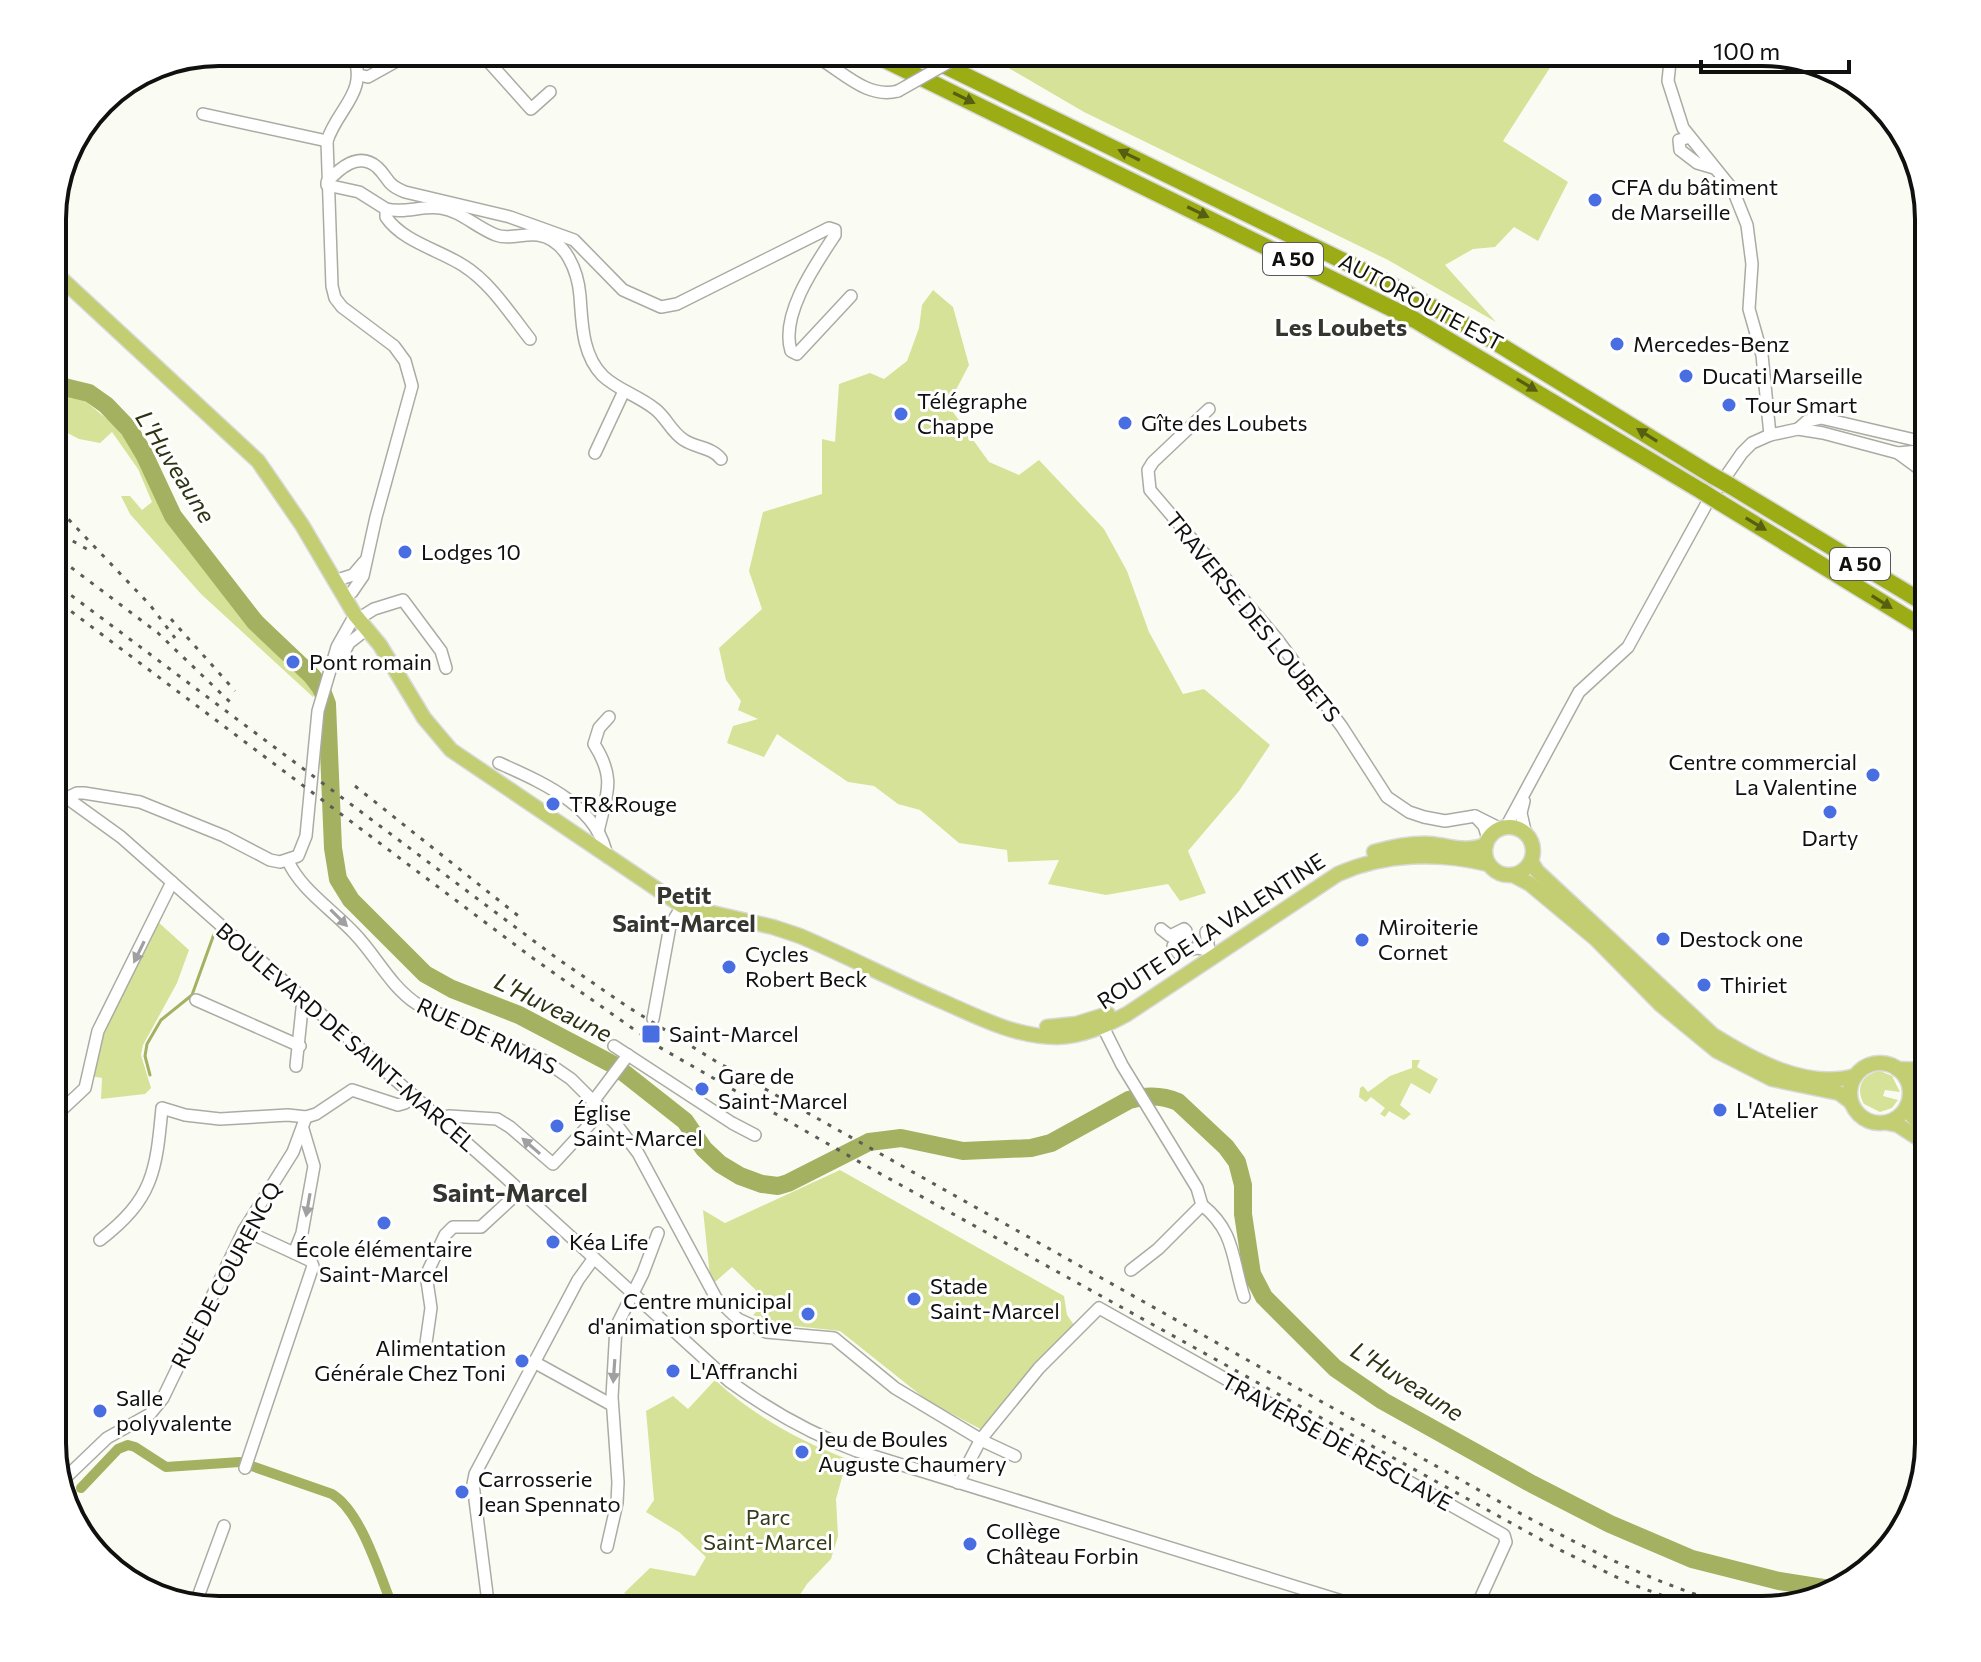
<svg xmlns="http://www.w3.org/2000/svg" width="1981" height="1662" font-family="Commissioner,sans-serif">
<rect width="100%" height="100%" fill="#fafcf4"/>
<g fill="#d5e297">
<polygon points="993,52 1560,52 1503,141 1568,182 1538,241 1514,227 1495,247 1473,249 1445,265 1496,322 1388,260 1084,112 988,56"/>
<polygon points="933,290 953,307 969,365 948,405 989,462 1019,475 1039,460 1104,529 1127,571 1149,632 1183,694 1204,689 1270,745 1239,791 1188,851 1206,893 1180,901 1168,884 1106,895 1048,884 1059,860 1008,862 1007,850 959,843 920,810 898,804 874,786 848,782 777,734 764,757 727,743 733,726 758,719 738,710 741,701 726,680 719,648 762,609 749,571 763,512 822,494 822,439 835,442 839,384 870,373 884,379 907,361 919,328 922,305"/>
<polygon points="52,374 113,424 144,460 160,499 265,619 320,676 313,697 201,594 130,514 121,496 130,496 142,510 152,502 138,469 112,432 100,443 79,439 52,425"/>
<polygon points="157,921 189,950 177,983 143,1045 141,1055 151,1088 145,1094 101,1099 102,1078 91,1076 100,1034"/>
<polygon points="1412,1060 1420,1060 1417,1067 1438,1079 1430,1094 1411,1083 1400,1105 1411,1114 1404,1120 1389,1111 1385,1117 1380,1114 1385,1108 1371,1097 1366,1102 1359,1097 1360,1088 1363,1086 1368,1092 1390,1076 1412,1068"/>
<path d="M1880,1071L1892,1076L1900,1092L1885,1090L1883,1096L1898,1100L1892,1108L1880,1112L1864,1104C1855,1088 1862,1074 1880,1071Z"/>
<polygon points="840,1170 1064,1296 1067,1315 1074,1325 984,1431 928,1401 840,1331 777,1324 753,1315 767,1301 732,1267 715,1282 710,1276 703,1210 725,1223"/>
<path d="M715,1380C754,1416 798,1440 847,1459L836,1499L838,1536L831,1559L807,1584L790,1610H654L624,1593L650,1568L695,1576L706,1557L679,1532L646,1512L654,1500L646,1411L673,1396L688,1409Z"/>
</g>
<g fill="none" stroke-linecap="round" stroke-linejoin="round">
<polyline stroke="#a3b161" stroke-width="3" points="150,1075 145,1056 147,1044 161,1020 192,995 214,934"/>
<g stroke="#a3b161" stroke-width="10">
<path d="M81,1488L118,1449L128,1445L135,1447L166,1467L240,1462L332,1494C362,1512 380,1577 394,1610"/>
<polyline points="64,1498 72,1494"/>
<polyline points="632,1599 670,1602"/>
<polyline points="681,1603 733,1610"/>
</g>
<path stroke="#a3b161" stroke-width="18" d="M52,384L89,393L106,405L129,429L144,454L173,516L255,622L312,676L321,688L327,704L333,848L338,879L351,900L425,974L452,989L519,1015L614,1065L685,1121L704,1149L720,1164L740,1176L762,1184L778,1186L788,1183L869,1142L901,1138L963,1151L1031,1148L1051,1143L1129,1100C1146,1095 1162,1095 1178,1102L1226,1147L1237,1162L1243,1185V1214L1252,1274L1264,1297L1335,1368L1383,1401L1532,1484L1610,1524L1692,1559L1779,1581L1836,1590"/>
<defs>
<g id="minor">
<polyline points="480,52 531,109 550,92"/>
<path d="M807,52C838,65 863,100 898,91"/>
<polyline points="1671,52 1668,81 1683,128 1733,190 1747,225 1752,264 1749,309 1762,355 1770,435"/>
<polyline points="359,75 368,77 413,52"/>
<polyline points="203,114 327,141"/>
<polyline points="1690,137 1679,140 1680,150 1697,163 1714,168"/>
<path d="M327,182C339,169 358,151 377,167C390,179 385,184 405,192L510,217L574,240L623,290L661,307L677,304L829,228L835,230V235C815,265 780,315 791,351L797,354L851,296"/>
<path d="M327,185L359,192L386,209V217C403,242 440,250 464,266C491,283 511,315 530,339"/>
<path d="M386,209C404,214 423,205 441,208C461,211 477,228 496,235C509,240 524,233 538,235C566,239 578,272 580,296C582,323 582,355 603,376C618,390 639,396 655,409C666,417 671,432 684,440C696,448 712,447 721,459"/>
<polyline points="1209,409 1153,462 1148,470 1150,490 1277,639 1342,727 1387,797 1409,812 1424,817 1445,821 1475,816 1501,829"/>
<polyline points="1798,429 1807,421 1821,418 1915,440 1923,436 1929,423"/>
<polyline points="595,453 624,391"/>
<polyline points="1898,453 1929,450"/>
<polyline points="334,581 353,575 364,562"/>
<path d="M344,598L352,592L363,576L376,517L412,386L405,361L394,346L342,307L335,298L332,286L327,141C338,107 370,92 352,52"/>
<polyline points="358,619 374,609 403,600 441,651 446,668"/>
<polyline points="338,664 349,643 367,629"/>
<path d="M499,763C541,782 599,806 607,857"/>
<path d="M52,795L67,798L121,837L504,1176L729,1381C769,1410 811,1434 857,1451L1371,1610"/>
<polyline points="67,798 77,793 84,793 140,802 224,836 270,860 280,862 298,856 306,836 318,711 337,647 355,615"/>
<polyline points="1524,801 1521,813 1526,835"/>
<polyline points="1475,816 1484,826 1488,839"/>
<polyline points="1506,827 1579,692 1628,647 1706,505 1742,453 1752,443 1770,435 1798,429 1823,433 1898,453 1924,472 1929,480"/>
<path d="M598,832C606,795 617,780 594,744L599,728L609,717"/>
<path d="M288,861C301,890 333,910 355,934C377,957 390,986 417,1004L545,1061L571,1079L616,1124L638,1153L716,1298L738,1319L766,1332L834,1338L895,1388L985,1442L1015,1456"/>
<polyline points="1161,929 1170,936 1184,929 1186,931 1187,939 1173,946 1178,953 1197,948 1209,950 1206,932"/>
<polyline points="196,1000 300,1046"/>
<polyline points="653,1019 670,926 682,906"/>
<polyline points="1100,1021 1122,1065 1197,1188 1202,1205"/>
<polyline points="614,1046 732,1123 755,1135"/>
<polyline points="296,1066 303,999"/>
<polyline points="592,1103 628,1055"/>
<polyline points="52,1119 85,1088 98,1031 172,882"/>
<polyline points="440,1119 449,1116 497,1119 510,1127 553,1164 601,1112"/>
<path d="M1202,1205C1235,1231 1232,1259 1244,1297"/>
<polyline points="244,1230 294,1253 302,1233 314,1166 303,1129"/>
<path d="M100,1240C153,1199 156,1172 162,1108L185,1115L220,1119L288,1115L306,1117L316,1114L352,1090L398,1105L405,1103L413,1095"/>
<polyline points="1131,1270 1158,1249 1202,1205"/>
<polyline points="425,1350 431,1308 427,1281 428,1271 445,1235 453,1227 481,1227 520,1191"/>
<polyline points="534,1362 612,1405"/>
<polyline points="245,1468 313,1266 311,1261 294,1253"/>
<polyline points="60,1483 107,1438 150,1414 163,1398 244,1230 293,1152 306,1117"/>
<polyline points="958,1483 981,1439 1039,1368 1099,1308 1504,1535 1506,1542 1475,1610"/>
<polyline points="607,1547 617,1503 618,1482 612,1397 616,1327 643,1273 658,1233"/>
<polyline points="195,1605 224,1526"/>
<polyline points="489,1610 473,1484 475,1474 578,1280 594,1258"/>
</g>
<g id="major">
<path d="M52,270L258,461L302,525L355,615L380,645L424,718L451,750L682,906L773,927L800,936C849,957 897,982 946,1003C982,1019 1017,1037 1057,1037C1083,1036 1105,1026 1127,1014L1338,874C1385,853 1439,852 1488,864"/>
<circle cx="1509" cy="851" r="24"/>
<path d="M1374,852C1392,847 1411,843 1430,844C1451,846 1466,853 1486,845"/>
<path d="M1531,861L1537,871L1713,1035C1753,1060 1806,1090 1855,1076"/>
<polyline points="1513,875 1530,884 1596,939 1661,1005 1717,1051 1772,1079 1839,1093 1851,1102"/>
<polyline points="1047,1027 1076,1024 1108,1014"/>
<circle cx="1880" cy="1093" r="30"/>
<polyline points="1897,1069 1929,1070"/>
<polyline points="1910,1096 1929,1083"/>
<polyline points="1907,1106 1913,1117 1929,1131"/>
<polyline points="1888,1123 1898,1125 1929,1145"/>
</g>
<g id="highway">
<polyline points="869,52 1415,320 1703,492"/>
<polyline points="917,52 1380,279 1477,331 1713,476"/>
<polyline points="1729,485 1929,606"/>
<polyline points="1719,502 1929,631"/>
</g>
</defs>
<use href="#minor" stroke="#aaaca4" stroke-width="14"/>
<use href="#major" stroke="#d9d9d8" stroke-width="17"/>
<use href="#highway" stroke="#d9d9d8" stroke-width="19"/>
<use href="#minor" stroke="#fff" stroke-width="11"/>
<use href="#major" stroke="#c3cd72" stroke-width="14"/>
<use href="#highway" stroke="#9bac14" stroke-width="16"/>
<g stroke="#5a5c57" stroke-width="3" stroke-dasharray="4 8" stroke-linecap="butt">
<polyline points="52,502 150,605 175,638"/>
<polyline points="52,529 92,552"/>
<polyline points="52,553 158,633 230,702"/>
<path d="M52,581L558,959L628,1007L717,1062L1525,1516C1597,1554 1670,1591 1749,1610"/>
<polyline points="52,597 534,959 659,1047 870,1168 1558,1549 1631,1584 1702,1610"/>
<polyline points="171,619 235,691"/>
<polyline points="355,786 521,918"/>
</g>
<defs>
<polyline id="minor-bridge" points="898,91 967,52"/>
<g id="highway-bridge">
<polyline points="1713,476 1729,485"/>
<polyline points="1703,492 1719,502"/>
</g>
</defs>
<use href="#minor-bridge" stroke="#aaaca4" stroke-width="14" stroke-linecap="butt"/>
<use href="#highway-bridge" stroke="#d9d9d8" stroke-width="19" stroke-linecap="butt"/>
<use href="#minor-bridge" stroke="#fff" stroke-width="11"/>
<use href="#highway-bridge" stroke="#9bac14" stroke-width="16"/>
</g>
<defs><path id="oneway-solid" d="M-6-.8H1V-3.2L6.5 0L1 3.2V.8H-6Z" transform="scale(2)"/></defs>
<g fill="#565e11">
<use href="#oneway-solid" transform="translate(964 98) rotate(26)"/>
<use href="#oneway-solid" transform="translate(1129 155) rotate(-154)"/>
<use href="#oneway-solid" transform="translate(1198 212) rotate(26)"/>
<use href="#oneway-solid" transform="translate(1527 385) rotate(31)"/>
<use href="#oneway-solid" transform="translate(1647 435) rotate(-148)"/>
<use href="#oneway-solid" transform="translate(1756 524) rotate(31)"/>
<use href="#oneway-solid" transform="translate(1882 602) rotate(32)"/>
</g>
<g fill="#9fa09f">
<use href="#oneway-solid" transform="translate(339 918) rotate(45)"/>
<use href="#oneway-solid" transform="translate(139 952) rotate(116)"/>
<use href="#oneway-solid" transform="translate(531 1146) rotate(-139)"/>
<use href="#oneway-solid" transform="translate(308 1205) rotate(100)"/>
<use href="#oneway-solid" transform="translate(614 1371) rotate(94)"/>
</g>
<g fill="#486ee1" stroke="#fff" stroke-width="3">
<circle cx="1595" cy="200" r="8"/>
<circle cx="1617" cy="344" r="8"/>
<circle cx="1686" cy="376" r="8"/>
<circle cx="1729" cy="405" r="8"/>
<circle cx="901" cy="414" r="8"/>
<circle cx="1125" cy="423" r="8"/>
<circle cx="405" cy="552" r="8"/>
<circle cx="293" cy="662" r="8"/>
<circle cx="1873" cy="775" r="8"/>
<circle cx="553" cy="804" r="8"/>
<circle cx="1830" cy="812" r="8"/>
<circle cx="1663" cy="939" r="8"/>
<circle cx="1362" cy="940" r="8"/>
<circle cx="729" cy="967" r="8"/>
<circle cx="1704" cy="985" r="8"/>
<rect x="641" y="1024" width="20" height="20" rx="4"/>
<circle cx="702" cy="1089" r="8"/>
<circle cx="1720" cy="1110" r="8"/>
<circle cx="557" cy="1126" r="8"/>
<circle cx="384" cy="1223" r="8"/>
<circle cx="553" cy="1242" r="8"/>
<circle cx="914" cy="1299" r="8"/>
<circle cx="808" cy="1314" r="8"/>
<circle cx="522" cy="1361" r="8"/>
<circle cx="673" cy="1371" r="8"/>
<circle cx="100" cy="1411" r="8"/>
<circle cx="802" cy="1452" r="8"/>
<circle cx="462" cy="1492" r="8"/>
<circle cx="970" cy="1544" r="8"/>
</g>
<g text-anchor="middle" stroke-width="6" stroke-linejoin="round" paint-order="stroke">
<g fill="#fff" stroke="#585856" stroke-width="2">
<rect x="1263" y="243" width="60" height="32" rx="6"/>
<rect x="1830" y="548" width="60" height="32" rx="6"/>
</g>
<g font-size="20" font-weight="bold" fill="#10110e">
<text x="1293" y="266">A 50</text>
<text x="1860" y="571">A 50</text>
</g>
<g font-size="22" fill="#10110e" stroke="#fff" text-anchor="start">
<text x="1611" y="195">CFA du bâtiment<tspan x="1611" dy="25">de Marseille</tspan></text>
<text x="1633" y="352">Mercedes-Benz</text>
<text x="1702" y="384">Ducati Marseille</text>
<text x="917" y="409">Télégraphe<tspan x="917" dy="25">Chappe</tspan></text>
<text x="1745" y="413">Tour Smart</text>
<text x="1141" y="431">Gîte des Loubets</text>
<text x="421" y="560">Lodges 10</text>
<text x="309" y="670">Pont romain</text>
<text x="1857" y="770" text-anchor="end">Centre commercial<tspan x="1857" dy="25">La Valentine</tspan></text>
<text x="569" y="812">TR&amp;Rouge</text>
<text x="1830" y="846" text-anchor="middle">Darty</text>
<text x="1378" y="935">Miroiterie<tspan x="1378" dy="25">Cornet</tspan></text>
<text x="1679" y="947">Destock one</text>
<text x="745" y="962">Cycles<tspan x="745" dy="25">Robert Beck</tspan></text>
<text x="1720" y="993">Thiriet</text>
<text x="669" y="1042">Saint-Marcel</text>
<text x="718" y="1084">Gare de<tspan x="718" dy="25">Saint-Marcel</tspan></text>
<text x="1736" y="1118">L'Atelier</text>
<text x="573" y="1121">Église<tspan x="573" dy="25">Saint-Marcel</tspan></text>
<text x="569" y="1250">Kéa Life</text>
<text x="384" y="1257" text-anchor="middle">École élémentaire<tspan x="384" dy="25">Saint-Marcel</tspan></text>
<text x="930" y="1294">Stade<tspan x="930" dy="25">Saint-Marcel</tspan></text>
<text x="792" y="1309" text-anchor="end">Centre municipal<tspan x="792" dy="25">d'animation sportive</tspan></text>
<text x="506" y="1356" text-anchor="end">Alimentation<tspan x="506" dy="25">Générale Chez Toni</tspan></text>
<text x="689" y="1379">L'Affranchi</text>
<text x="116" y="1406">Salle<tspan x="116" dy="25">polyvalente</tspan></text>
<text x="818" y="1447">Jeu de Boules<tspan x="818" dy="25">Auguste Chaumery</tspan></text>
<text x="478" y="1487">Carrosserie<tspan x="478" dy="25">Jean Spennato</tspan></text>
<text x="986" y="1539">Collège<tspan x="986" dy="25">Château Forbin</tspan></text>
</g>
<g font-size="22" fill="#10110e" stroke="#fff">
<text transform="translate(1421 302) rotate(28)" y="8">AUTOROUTE EST</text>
<text transform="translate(1253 617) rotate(51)" y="8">TRAVERSE DES LOUBETS</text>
<text transform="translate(1211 931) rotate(-33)" y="8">ROUTE DE LA VALENTINE</text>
<text transform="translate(487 1036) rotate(25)" y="8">RUE DE RIMAS</text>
<text transform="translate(346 1037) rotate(41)" y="8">BOULEVARD DE SAINT-MARCEL</text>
<text transform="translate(226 1275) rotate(-62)" y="8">RUE DE COURENCQ</text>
<text transform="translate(1337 1442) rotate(29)" y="8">TRAVERSE DE RESCLAVE</text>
</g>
<g font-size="22" fill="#353b18" stroke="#fff">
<text x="768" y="1525">Parc<tspan x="768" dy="25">Saint-Marcel</tspan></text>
</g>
<g font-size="24" font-weight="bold" fill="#353630" stroke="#fff">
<text x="1341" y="336">Les Loubets</text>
<text x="684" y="904">Petit<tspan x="684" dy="28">Saint-Marcel</tspan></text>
</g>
<g font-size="24" font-style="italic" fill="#2d3310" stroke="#fff">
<text transform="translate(175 467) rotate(58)" y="8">L'Huveaune</text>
<text transform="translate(553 1008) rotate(26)" y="8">L'Huveaune</text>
<text transform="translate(1407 1382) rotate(32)" y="8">L'Huveaune</text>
</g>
<g font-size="26" font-weight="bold" fill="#353630" stroke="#fff">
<text x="510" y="1202">Saint-Marcel</text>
</g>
</g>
<path d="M0 0H1981V1662H0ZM219 66H1762A153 153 0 0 1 1915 219V1443A153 153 0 0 1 1762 1596H219A153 153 0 0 1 66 1443V219A153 153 0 0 1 219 66Z" fill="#fff" fill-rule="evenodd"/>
<path fill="none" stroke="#10110e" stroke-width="4" d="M219 66H1762A153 153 0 0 1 1915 219V1443A153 153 0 0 1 1762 1596H219A153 153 0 0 1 66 1443V219A153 153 0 0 1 219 66Z"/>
<path d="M1701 60v12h148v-12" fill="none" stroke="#10110e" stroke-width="4"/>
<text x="1713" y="60" font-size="24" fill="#10110e" stroke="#ffffff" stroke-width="6" paint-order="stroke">100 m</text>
</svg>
